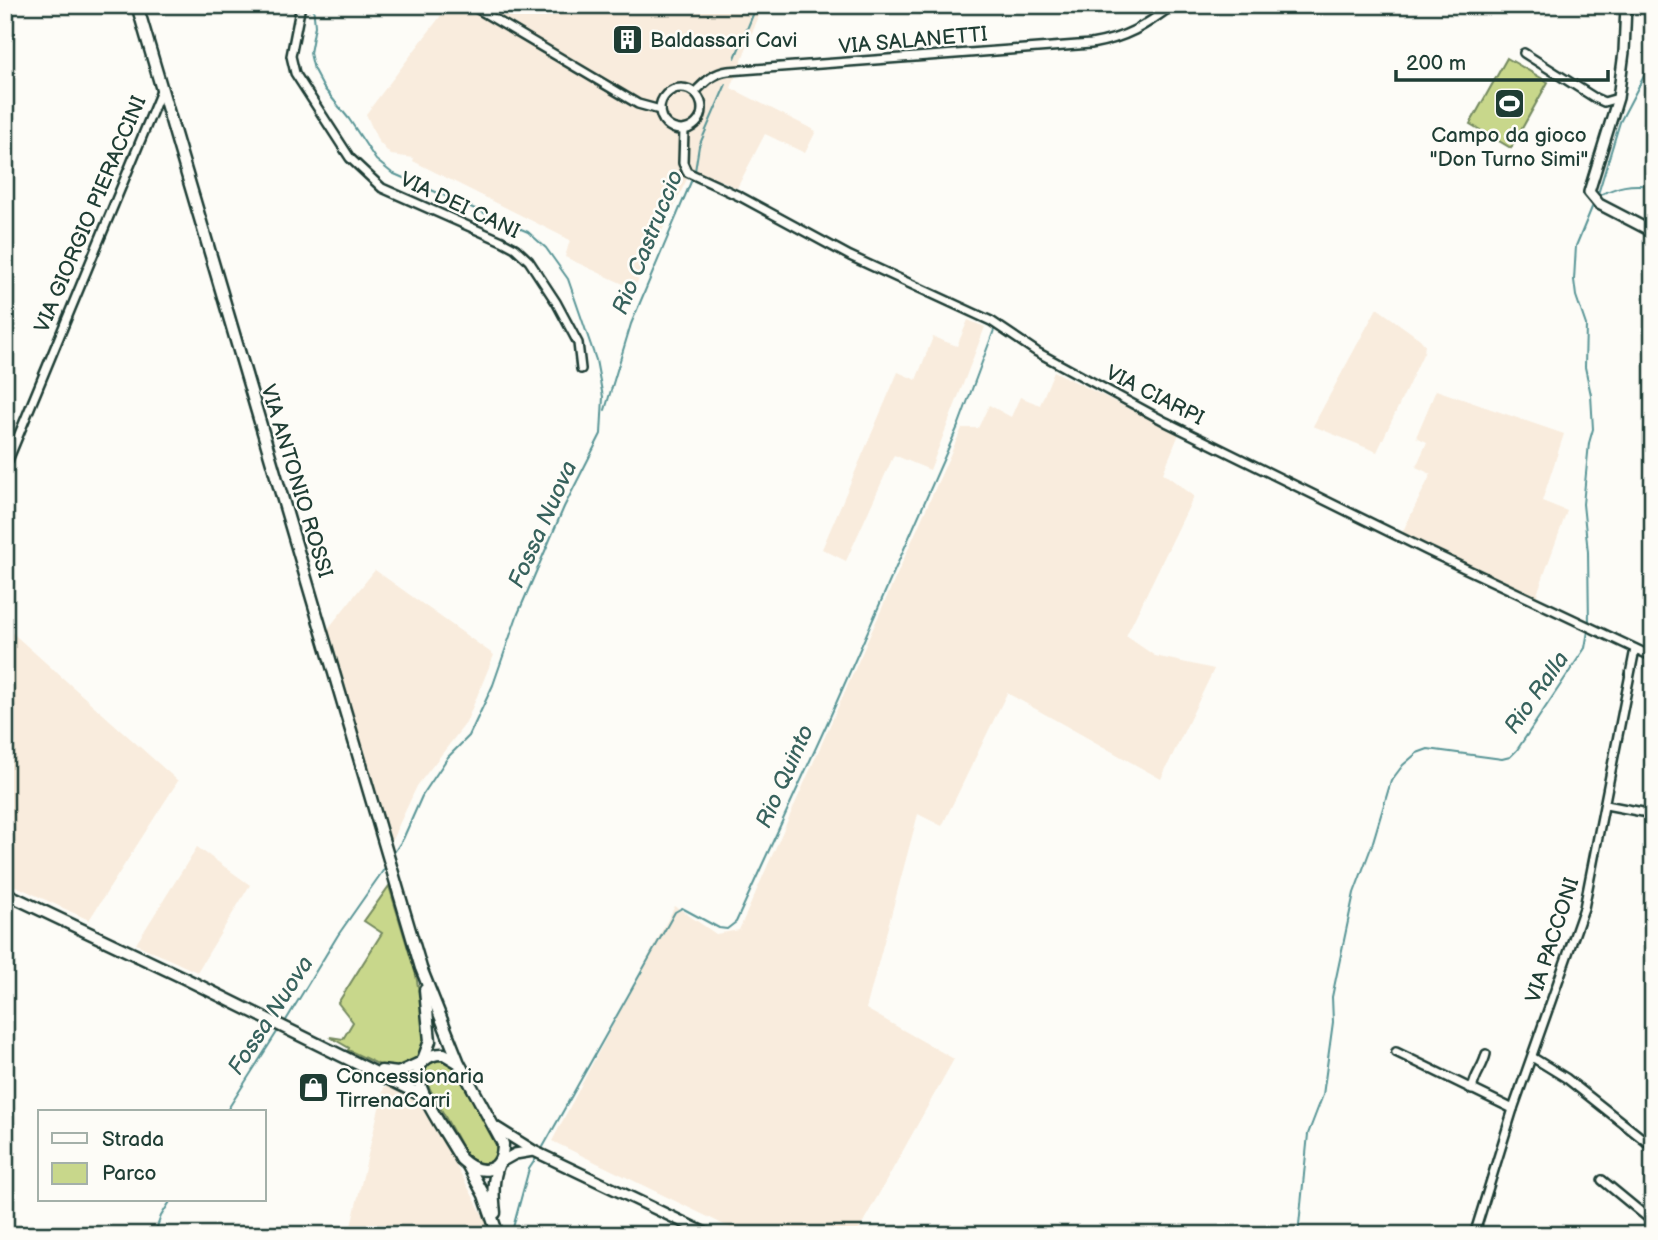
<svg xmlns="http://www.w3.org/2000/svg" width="1658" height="1240" font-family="'Balsamiq Sans',sans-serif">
<rect width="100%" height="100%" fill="#fdfcf7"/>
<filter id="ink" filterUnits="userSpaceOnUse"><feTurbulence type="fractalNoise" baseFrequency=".0143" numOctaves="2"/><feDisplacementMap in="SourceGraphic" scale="14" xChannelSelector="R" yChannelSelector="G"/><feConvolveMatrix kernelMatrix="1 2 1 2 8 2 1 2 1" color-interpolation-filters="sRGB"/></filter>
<g filter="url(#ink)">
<g fill="#f9ecdd">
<polygon points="449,5 763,5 731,88 816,131 805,153 765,134 737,188 720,180 716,190 688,177 634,289 565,257 570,240 413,161 414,158 391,155 378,141 366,114"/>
<polygon points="1377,308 1420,339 1425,345 1424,352 1377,452 1313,426"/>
<polygon points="968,320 985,327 930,470 894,455 846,561 822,549 898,372 916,380 933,337 957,346"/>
<polygon points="1054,371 1179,434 1163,473 1194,496 1126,636 1155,656 1214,669 1161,779 1007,693 942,826 918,814 866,1009 954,1059 856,1235 745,1235 552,1141 675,906 716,934 739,930 962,428 978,428 989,405 1011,417 1020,397 1040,405"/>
<polygon points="1436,390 1564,434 1542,501 1567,511 1536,597 1402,533 1431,474 1416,467 1427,442 1416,437"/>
<polygon points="375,570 494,655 466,723 417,786 391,842 327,630"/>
<polygon points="8,629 178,781 89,920 5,881 5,634"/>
<polygon points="197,847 250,885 197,972 136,944"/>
<polygon points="391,1086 423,1103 486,1221 491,1235 349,1235 384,1087"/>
</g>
<g fill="#c8d78b" stroke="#748a60" stroke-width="2">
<polygon points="1507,58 1548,82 1511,148 1470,124"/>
<polygon points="389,886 416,975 426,1032 425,1040 420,1054 404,1067 395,1068 384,1067 348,1050 349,1048 330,1037 343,1039 353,1022 338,1003 382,933 364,921"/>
<polygon points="437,1060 443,1061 454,1067 496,1142 496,1156 492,1162 479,1164 466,1155 425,1080 426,1066"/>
</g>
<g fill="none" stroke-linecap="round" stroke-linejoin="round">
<g stroke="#599596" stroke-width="2">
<polyline points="313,5 315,26 310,53 314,70 323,87 349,119 376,160 392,173 528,232 546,248 568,279 596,360 603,397 601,434 564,507 517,616 493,685 469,736 448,757 422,796 403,839 393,854"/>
<polyline points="735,58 757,5"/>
<polyline points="695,171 699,146 726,84"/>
<polyline points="1598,194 1620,122 1653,59"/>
<path d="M1597,196C1619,186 1629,183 1653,186"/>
<polyline points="605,410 631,324 693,177"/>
<polyline points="1589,625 1588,552 1583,504 1589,443 1593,429 1591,395 1585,367 1586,325 1576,296 1574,280 1576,246 1593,205"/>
<polyline points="285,1022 338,935 387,865"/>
<polyline points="226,1112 279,1029"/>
<polyline points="543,1147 675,912 682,908 719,928 727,929 736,922 830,717 959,424 994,330"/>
<polyline points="154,1235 161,1216 171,1200"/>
<polyline points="511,1235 529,1169 537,1157"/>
<polyline points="1298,1235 1308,1134 1323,1095 1333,1022 1332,997 1354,893 1372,845 1391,781 1403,765 1417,753 1428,749 1502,759 1510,757 1517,750 1585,648 1588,631"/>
</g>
<defs>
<g id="minor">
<polyline points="301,5 291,56 295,73 350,158 382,188 502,241 515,248 529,261 556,302 578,343 581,369"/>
<polyline points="471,5 638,104 660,110"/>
<polyline points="1524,53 1595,98 1604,102 1618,98"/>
<circle cx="681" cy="109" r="21"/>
<path d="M695,92C705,82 713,73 728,71L1091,44C1126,38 1145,26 1173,5"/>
<polyline points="684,130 683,163 687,172 741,197 850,256 991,321 1037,352 1166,422 1428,551 1653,657"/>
<polyline points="5,468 161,91"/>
<polyline points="1606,805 1653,814"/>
<polyline points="1653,832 1653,838"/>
<polyline points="1396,1052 1513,1109"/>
<polyline points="1532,1057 1566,1078 1653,1147"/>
<path d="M1472,1090C1475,1073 1483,1068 1486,1054"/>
<polyline points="1602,1180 1653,1222"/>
<polyline points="1474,1235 1513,1109 1584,908 1635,649"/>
<polyline points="1537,1235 1540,1233"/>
</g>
<g id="tertiary">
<polyline points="1626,5 1624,52 1618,98 1589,192 1599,204 1653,232"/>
<polyline points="494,1126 534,1151 710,1235"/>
<polyline points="499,1163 515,1154 533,1151"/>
</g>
<g id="secondary">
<path d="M137,5L421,968L459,1063L503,1144C503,1173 480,1177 461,1159C449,1138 424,1102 419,1081C415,1064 428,1053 444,1054L459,1063"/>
<polyline points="5,893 184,978 427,1098"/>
<polyline points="381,1071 398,1073 422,1062 430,1041 425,990"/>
<polyline points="468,1166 484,1195 498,1235"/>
<path d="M495,1213C493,1196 492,1180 499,1163"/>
</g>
</defs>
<use href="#minor" stroke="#1f3d34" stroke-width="12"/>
<use href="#tertiary" stroke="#1f3d34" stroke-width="14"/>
<use href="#secondary" stroke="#1f3d34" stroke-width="15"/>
<use href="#minor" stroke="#fdfcf7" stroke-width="7"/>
<use href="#tertiary" stroke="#fdfcf7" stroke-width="9"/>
<use href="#secondary" stroke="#fdfcf7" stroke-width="10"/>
</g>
</g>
<defs>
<symbol id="building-square" viewBox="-11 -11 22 22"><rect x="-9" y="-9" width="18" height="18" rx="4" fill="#1f3d34" stroke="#fdfcf7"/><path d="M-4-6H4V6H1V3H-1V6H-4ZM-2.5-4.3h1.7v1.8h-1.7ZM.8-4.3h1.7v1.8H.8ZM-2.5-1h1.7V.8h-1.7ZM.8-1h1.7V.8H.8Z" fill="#fff"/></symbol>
<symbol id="stadium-square" viewBox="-11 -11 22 22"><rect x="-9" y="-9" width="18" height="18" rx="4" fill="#1f3d34" stroke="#fdfcf7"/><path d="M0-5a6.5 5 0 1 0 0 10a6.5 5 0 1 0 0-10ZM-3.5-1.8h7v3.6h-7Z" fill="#fff"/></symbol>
<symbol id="shop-square" viewBox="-11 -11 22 22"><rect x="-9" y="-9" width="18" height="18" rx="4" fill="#1f3d34" stroke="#fdfcf7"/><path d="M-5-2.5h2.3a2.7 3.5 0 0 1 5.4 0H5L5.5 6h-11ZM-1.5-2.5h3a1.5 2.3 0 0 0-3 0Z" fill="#fff"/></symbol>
</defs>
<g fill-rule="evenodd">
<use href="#building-square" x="610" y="22" width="35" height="35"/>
<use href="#stadium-square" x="1492" y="86" width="35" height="35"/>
<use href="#shop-square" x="296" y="1070" width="35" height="35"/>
</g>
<g text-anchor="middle" stroke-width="5" stroke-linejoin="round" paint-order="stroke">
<g font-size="21" fill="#1f3d34" stroke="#fdfcf7" text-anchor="start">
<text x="650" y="47">Baldassari Cavi</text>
<text x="1509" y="142" text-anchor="middle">Campo da gioco<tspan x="1509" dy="24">"Don Turno Simi"</tspan></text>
<text x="336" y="1083">Concessionaria<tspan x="336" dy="24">TirrenaCarri</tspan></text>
</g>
<g font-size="21" fill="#1f3d34" stroke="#fdfcf7">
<text transform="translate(913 40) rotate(-5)" y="7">VIA SALANETTI</text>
<text transform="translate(460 205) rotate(25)" y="7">VIA DEI CANI</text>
<text transform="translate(90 214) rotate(-67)" y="7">VIA GIORGIO PIERACCINI</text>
<text transform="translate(1155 395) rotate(27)" y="7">VIA CIARPI</text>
<text transform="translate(297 481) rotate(73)" y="7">VIA ANTONIO ROSSI</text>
<text transform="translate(1552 940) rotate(-72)" y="7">VIA PACCONI</text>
</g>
<g font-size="23" font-style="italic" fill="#37625d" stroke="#fdfcf7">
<text transform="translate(647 242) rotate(-68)" y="8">Rio Castruccio</text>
<text transform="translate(542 524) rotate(-66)" y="8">Fossa Nuova</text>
<text transform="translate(1536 692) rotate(-55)" y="8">Rio Ralla</text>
<text transform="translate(784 776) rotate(-66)" y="8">Rio Quinto</text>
<text transform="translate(270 1015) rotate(-57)" y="8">Fossa Nuova</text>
</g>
</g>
<rect width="1658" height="1240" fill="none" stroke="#fdfcf7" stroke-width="28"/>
<rect x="14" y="14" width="1630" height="1212" fill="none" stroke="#1f3d34" stroke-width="2.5" filter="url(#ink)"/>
<rect x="38" y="1110" width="228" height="91" fill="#fdfcf7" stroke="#a4b0a9" stroke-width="2"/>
<rect x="52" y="1133" width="35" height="10" fill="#fdfcf7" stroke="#a4b0a9" stroke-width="2"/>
<text x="102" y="1146" font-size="21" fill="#1f3d34">Strada</text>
<rect x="52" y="1163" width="35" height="21" fill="#c8d78b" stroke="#a4b0a9" stroke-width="2"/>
<text x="102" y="1180" font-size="21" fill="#1f3d34">Parco</text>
<path d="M1396 70v10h212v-10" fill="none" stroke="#1f3d34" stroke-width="3.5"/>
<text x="1406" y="70" font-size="21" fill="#1f3d34" stroke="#fdfcf7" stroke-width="5" paint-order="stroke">200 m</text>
</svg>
